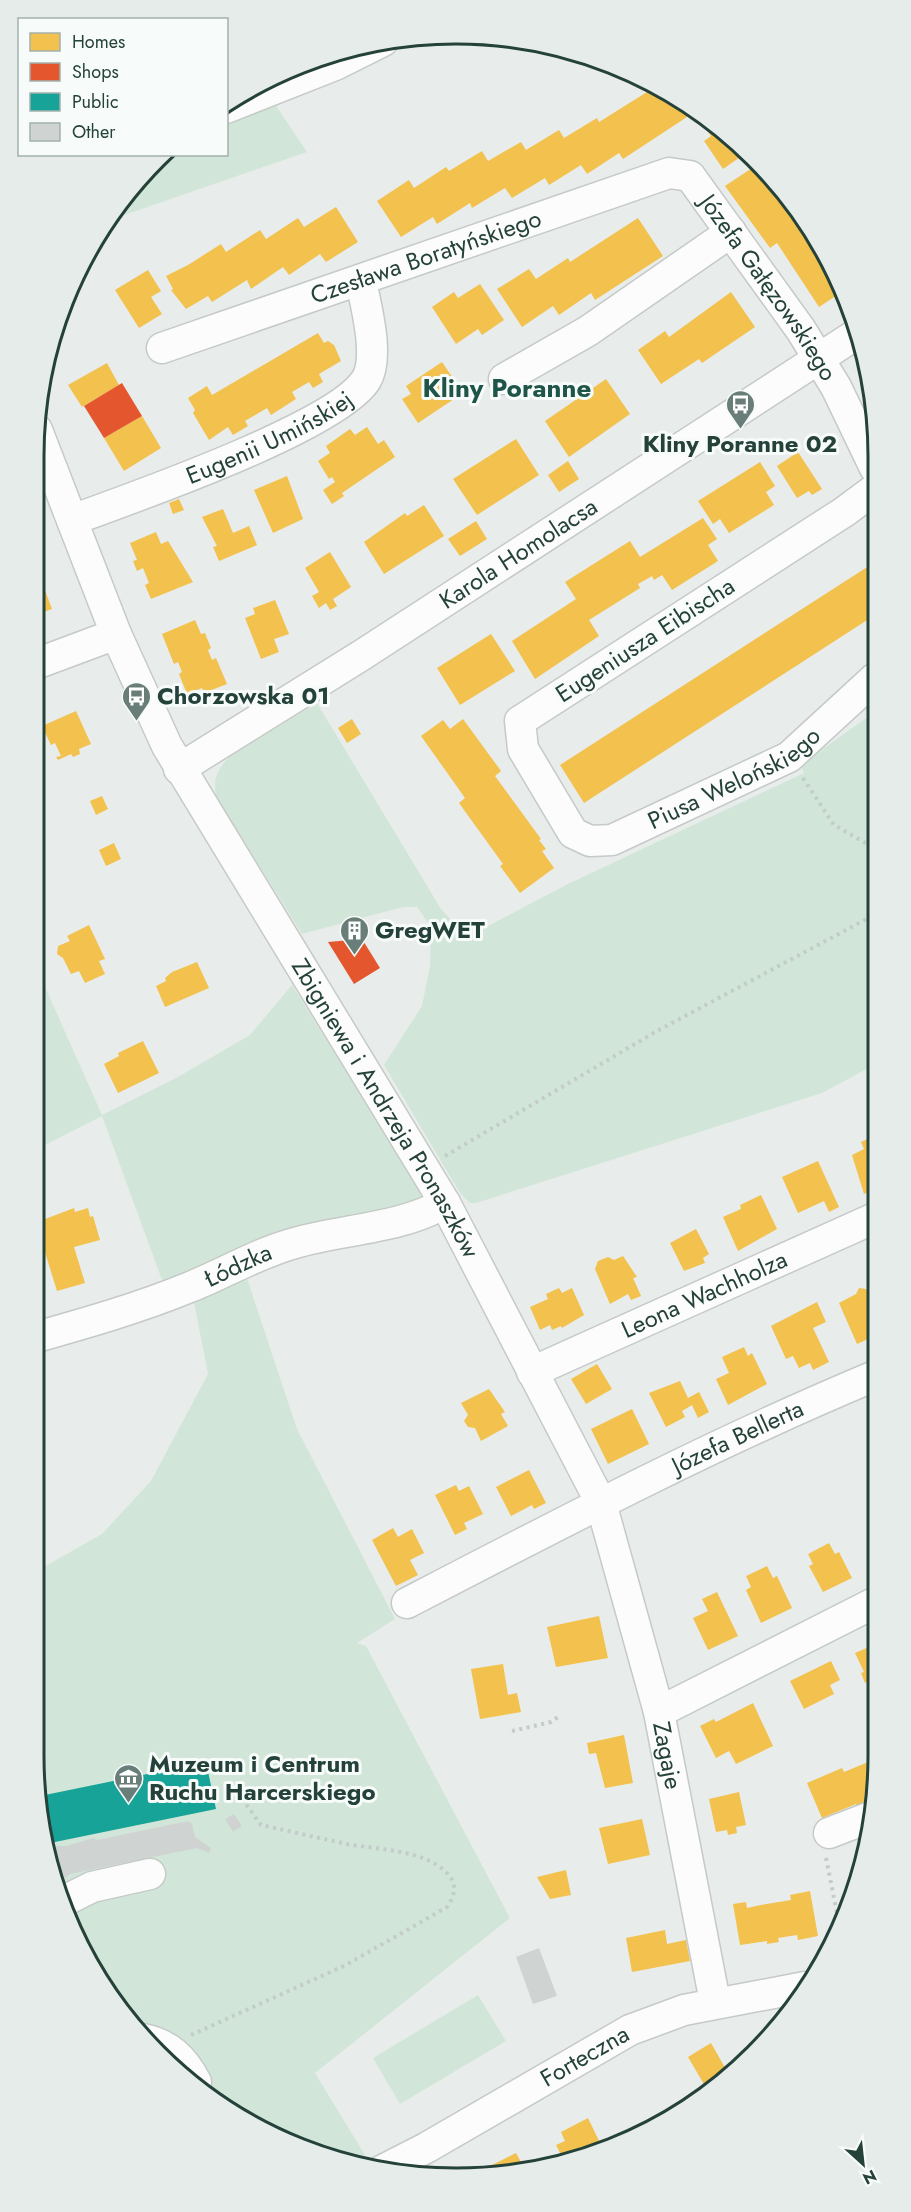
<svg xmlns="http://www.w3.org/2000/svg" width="911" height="2212" font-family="Jost,sans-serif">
<rect width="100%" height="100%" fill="#e8edeb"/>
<g fill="#d1e6d8">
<polygon points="260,82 307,152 107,221 138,177 162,155 226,154 227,103"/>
<path d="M875,686L876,1064L822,1093L476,1203H470L460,1193L384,1065L422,1006L430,966L431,927L417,907H403L302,934L216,796C213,779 217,770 229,757L317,703L441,909L467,937L568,884L804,773L800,765L872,714L860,697Z"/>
<polygon points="33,960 102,1115 176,1078 250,1035 292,985 427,1201 350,1217 162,1280 102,1116 33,1151"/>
<polygon points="247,1278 297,1429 395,1619 357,1643 366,1646 510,1918 315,2073 365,2155 341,2162 320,2157 245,2123 138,2035 89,1967 56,1893 33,1757 33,1573 102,1534 151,1481 208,1374 193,1297"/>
<polygon points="478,1995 506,2041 400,2104 373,2058"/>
</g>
<g fill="#f2c14e">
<polygon points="655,87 673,96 687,117 623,159 619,153 587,174 581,165 549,185 545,178 512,198 505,188 472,208 470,203 437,224 433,217 401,237 377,201 409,180 414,188 446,167 449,171 482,151 488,161 521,142 526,150 559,130 564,138 597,118 599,122"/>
<polygon points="706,118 746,153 723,169 704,141 711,136 701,122"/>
<polygon points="758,164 773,177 835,269 842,292 819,307 777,243 770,248 725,186"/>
<polygon points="336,207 358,242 326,262 320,254 289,275 283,267 251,289 247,280 212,302 208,296 186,309 171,290 173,289 166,276 188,265 221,244 226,252 260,230 266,239 298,218 304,227"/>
<polygon points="638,218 663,256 595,300 591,293 559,315 553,306 522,327 497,289 529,269 536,279 568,258 570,262"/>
<polygon points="148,270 161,291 151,297 162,314 139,328 115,290"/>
<polygon points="480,284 504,320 482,335 478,329 456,344 432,307 454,292 458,298"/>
<polygon points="731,292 755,327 702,363 699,359 661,384 638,350 665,331 669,337"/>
<polygon points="318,333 324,343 328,341 334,345 341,361 319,374 323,382 313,388 309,382 292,392 296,399 271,415 267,408 245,421 248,426 233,435 228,427 209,440 193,413 195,410 188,398 207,386 212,395"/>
<polygon points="442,362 463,393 418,423 402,399 411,394 406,386"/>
<polygon points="107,363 119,385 82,407 68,385"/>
<polygon points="606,379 630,414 569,457 545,421"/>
<polygon points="142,416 161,448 124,471 104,438"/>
<polygon points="367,427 378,444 384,440 395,457 342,493 344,496 332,504 323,490 335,482 332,477 329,479 318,461 330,453 326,446 350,429 355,435"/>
<polygon points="516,439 539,475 477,515 453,479"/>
<polygon points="798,452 822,489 812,495 809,491 797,498 777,466"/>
<polygon points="568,461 579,479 559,492 548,475"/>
<polygon points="760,462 775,486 766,492 774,505 729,533 720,519 713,524 698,501"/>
<polygon points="287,476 303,519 273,533 254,490"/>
<polygon points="179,499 184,510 173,514 169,503"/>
<polygon points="424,505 444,536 384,574 364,542 405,513 407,516"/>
<polygon points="223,509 233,533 249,526 257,545 219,561 213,547 217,546 202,517"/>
<polygon points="703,518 717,539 708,545 718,561 672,590 662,575 654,580 652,576 638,584 640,588 589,620 599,636 535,679 512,641 576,599 565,582 630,541 640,557"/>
<polygon points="476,521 487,539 460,556 448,539"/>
<polygon points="156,532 161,544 168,541 193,582 151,599 145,585 149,583 143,568 137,571 133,561 137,560 130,543"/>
<polygon points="330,552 351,587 333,599 337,606 330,610 326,603 319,608 312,596 319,592 305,568"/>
<polygon points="875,562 875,615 584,803 560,765"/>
<polygon points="40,577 52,609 33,616 33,580"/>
<polygon points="275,600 289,634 274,639 279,652 261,659 245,618 255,614 253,608"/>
<polygon points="195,620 201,634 205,633 211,648 208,650 212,660 216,658 227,684 204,693 202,688 187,694 179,674 182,672 178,662 174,664 162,634"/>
<polygon points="491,634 515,671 460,705 437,668"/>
<polygon points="76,711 91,744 79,749 80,754 73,757 71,754 58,760 56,757 61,756 55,743 51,745 42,726"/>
<polygon points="352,719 361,734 347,743 338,728"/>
<polygon points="463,719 501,771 495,776 541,839 539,840 546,849 542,851 554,868 520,893 500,866 503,864 459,803 465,798 421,736 443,720 450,729"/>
<polygon points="102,796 108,809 96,815 90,801"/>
<polygon points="114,843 121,859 106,866 99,850"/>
<polygon points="89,925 105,959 99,961 105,974 85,983 79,971 71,974 63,958 57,954 58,946 70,941 67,936"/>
<polygon points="197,962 209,988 165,1007 156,986 166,981 165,978 172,972"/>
<polygon points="143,1041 159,1073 118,1093 104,1064 119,1056 118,1053"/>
<polygon points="876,1135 876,1189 864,1194 852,1155 864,1149 861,1142"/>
<polygon points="818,1161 839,1207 829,1212 824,1201 798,1213 782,1177"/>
<polygon points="761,1195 777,1229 738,1251 723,1217 741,1209 740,1205"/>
<polygon points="74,1208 75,1212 88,1208 90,1217 93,1216 100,1240 74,1247 85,1283 57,1291 40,1236 44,1235 40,1221"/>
<polygon points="696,1229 709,1254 703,1258 705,1263 684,1271 670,1243"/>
<polygon points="623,1256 637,1277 633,1278 641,1296 631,1300 628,1294 610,1304 595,1269 598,1261 608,1257 614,1260"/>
<polygon points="559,1288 562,1293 572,1288 584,1315 562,1328 561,1326 552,1330 550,1325 540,1330 530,1307 548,1299 546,1294"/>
<polygon points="859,1288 866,1289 877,1304 877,1335 857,1344 839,1303 856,1294"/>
<polygon points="817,1302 826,1322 813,1328 829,1362 813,1370 810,1363 799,1368 793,1356 786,1359 771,1326"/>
<polygon points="744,1347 748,1356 752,1353 767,1384 728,1405 716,1379 729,1373 722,1357"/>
<polygon points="597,1364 612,1389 586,1404 571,1379"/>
<polygon points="680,1381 688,1398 699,1392 709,1412 698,1418 692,1405 682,1411 685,1417 666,1427 649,1393"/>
<polygon points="489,1389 505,1412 501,1414 508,1426 481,1441 475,1428 468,1427 464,1421 468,1415 461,1403"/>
<polygon points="632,1409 649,1444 608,1464 591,1429"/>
<polygon points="529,1470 546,1503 534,1509 532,1505 511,1516 496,1487"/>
<polygon points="456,1485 459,1491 469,1486 483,1514 464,1523 467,1529 455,1535 435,1495"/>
<polygon points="877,1521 877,1554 867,1526"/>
<polygon points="393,1528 398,1537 412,1529 424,1553 410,1560 418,1575 396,1586 372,1540"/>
<polygon points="829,1543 835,1554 839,1552 852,1578 823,1592 809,1566 813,1564 808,1554"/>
<polygon points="767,1566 773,1578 777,1576 792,1608 761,1623 746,1590 751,1587 746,1576"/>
<polygon points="717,1592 738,1636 708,1650 693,1618 708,1611 702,1599"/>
<polygon points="599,1616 608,1658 556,1667 547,1627"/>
<polygon points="878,1643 878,1677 865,1683 861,1673 864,1672 855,1653"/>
<polygon points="831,1661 840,1680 830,1685 834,1694 804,1709 790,1681"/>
<polygon points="503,1664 508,1695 517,1693 521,1712 480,1719 471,1669"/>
<polygon points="753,1703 773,1746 736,1764 729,1751 716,1758 700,1726 714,1719 716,1722"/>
<polygon points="624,1735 633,1783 605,1788 596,1753 589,1754 587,1743"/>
<polygon points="878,1758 871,1802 857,1807 856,1804 822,1818 807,1783 842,1768 844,1772"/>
<polygon points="739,1792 746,1825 736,1827 737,1833 728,1835 727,1830 716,1832 709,1799"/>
<polygon points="642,1819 650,1855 608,1864 599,1828"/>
<polygon points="566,1870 571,1895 550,1899 537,1877"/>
<polygon points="810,1891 818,1936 798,1940 797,1935 778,1938 779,1942 767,1944 767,1941 740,1945 733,1904 746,1902 747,1908 761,1905 791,1900 790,1895"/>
<polygon points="665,1930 667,1944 686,1940 690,1961 632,1972 626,1938"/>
<polygon points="711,2043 728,2073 705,2086 688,2057"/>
<polygon points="588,2118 602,2147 564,2161 556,2145 565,2141 561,2132"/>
<polygon points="516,2153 526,2171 488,2172 486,2168"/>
</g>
<g fill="#e4572e">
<polygon points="122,383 142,416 104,438 84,406"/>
<polygon points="362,939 380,968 354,984 328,942"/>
</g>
<polygon fill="#17a398" points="206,1762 216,1809 55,1842 48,1847 40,1796"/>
<g fill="#cfd4d2">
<polygon points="234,1814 242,1826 233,1832 225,1819"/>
<polygon points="188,1821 192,1824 195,1837 211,1848 209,1853 197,1848 70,1874 54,1886 49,1855 57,1846 67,1846 93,1838 97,1840"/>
<polygon points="539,1948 557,1996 533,2004 516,1957"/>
</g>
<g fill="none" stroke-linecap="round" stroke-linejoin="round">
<defs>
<g id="minor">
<polyline points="226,108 335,65 383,41"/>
<path id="s1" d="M162,348L669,173L690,176L801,330L836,387L875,468"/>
<polyline points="504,379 588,331 731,232"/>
<path id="s2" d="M37,430L116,634L167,746L445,1203L601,1503L659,1712L715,2002"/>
<path id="s3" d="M875,489L844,512L520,721L523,749L573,833L590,841L612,840L789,757L875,678"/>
<path id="s4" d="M72,520C132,498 336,427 366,380C380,358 366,306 361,281"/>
<polyline points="33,665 116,634"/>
<path id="s5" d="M179,769L362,655L855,335"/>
<path id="s6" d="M33,1338C86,1323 139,1308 190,1287C225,1273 258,1253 295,1243C343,1229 400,1229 445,1203"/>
<path id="s7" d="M532,1372L877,1217"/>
<path id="s8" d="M407,1603C561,1523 716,1442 877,1375"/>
<polyline points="659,1712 878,1601"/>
<polyline points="829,1833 868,1818"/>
<polyline points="60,1903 92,1887 150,1874"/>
<path d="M143,2039C169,2044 184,2059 196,2082"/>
<path id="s9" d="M381,2171L426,2148L630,2030L684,2010L805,1987"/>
</g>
</defs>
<use href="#minor" stroke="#c5cac8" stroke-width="33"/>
<g stroke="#c3ccca" stroke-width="4" stroke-dasharray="3 4.5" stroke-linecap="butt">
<polyline points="803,778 834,825 876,849"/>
<polyline points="445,1156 657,1031 876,914"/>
<polyline points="512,1731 551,1722 561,1715"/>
<polyline points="826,1858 839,1923"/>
<path d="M191,2035L346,1965L447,1907C454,1897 458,1885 448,1874C424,1849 378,1850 347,1844C318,1838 289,1831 261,1825L246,1804"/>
</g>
<use href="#minor" stroke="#fcfcfc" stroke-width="30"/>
</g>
<defs>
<symbol id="bus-pin" viewBox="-11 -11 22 30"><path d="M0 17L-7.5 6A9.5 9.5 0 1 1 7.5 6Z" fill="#697e78" stroke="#f7fbf9"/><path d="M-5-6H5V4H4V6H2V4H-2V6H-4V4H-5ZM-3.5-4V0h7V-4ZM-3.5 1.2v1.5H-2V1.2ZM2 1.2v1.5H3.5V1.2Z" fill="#fff"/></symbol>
<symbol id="building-pin" viewBox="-11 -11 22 30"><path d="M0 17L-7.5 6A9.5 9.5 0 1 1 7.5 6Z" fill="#697e78" stroke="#f7fbf9"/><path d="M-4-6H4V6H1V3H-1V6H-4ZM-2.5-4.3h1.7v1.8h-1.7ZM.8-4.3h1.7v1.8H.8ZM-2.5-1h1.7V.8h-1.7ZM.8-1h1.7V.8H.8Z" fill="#fff"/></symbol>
<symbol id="museum-pin" viewBox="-11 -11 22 30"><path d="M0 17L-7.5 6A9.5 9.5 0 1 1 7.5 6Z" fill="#697e78" stroke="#f7fbf9"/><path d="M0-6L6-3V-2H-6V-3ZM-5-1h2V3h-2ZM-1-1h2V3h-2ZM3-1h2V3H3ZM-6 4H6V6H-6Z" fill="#fff"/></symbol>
</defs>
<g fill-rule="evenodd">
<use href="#bus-pin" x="724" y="388" width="33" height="45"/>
<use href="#bus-pin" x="120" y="680" width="33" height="45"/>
<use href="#building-pin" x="338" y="914" width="33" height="45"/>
<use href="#museum-pin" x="112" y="1762" width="33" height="45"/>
</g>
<g text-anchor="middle" stroke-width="6" stroke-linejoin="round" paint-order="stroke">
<g font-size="24" fill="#24423a" stroke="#f7fbf9">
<text dy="8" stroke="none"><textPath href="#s1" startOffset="279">Czesława Boratyńskiego</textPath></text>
<text dy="8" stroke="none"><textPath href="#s1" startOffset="694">Józefa Gałęzowskiego</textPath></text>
<text dy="8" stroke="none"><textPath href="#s4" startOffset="214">Eugenii Umińskiej</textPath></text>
<text dy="8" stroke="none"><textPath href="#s5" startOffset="402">Karola Homolacsa</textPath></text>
<text transform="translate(645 640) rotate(-33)" y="8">Eugeniusza Eibischa</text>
<text dy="8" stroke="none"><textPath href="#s3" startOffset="728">Piusa Welońskiego</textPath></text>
<text dy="8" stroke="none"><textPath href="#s2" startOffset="765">Zbigniewa i Andrzeja Pronaszków</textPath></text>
<text dy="8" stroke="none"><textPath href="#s6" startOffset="218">Łódzka</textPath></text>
<text dy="8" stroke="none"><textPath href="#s7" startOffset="189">Leona Wachholza</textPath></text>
<text dy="8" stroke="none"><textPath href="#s8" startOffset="370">Józefa Bellerta</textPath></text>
<text dy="8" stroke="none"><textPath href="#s2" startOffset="1476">Zagaje</textPath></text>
<text dy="8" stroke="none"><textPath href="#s9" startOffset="234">Forteczna</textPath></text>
</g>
<g font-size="24" font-weight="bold" fill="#24423a" stroke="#f7fbf9" text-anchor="start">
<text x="740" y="452" text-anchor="middle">Kliny Poranne 02</text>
<text x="157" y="704">Chorzowska 01</text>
<text x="375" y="938">GregWET</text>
<text x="149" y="1772">Muzeum i Centrum<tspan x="149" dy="28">Ruchu Harcerskiego</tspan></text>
</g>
<g font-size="26" font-weight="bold" fill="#1f5548" stroke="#f7fbf9">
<text x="507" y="397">Kliny Poranne</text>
</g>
</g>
<path d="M0 0H911V2212H0ZM456 44H456A412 412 0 0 1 868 456V1756A412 412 0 0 1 456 2168H456A412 412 0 0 1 44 1756V456A412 412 0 0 1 456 44Z" fill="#e6ecea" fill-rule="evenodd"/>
<path fill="none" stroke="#24423a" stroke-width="3" d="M456 44H456A412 412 0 0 1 868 456V1756A412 412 0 0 1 456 2168H456A412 412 0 0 1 44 1756V456A412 412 0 0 1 456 44Z"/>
<rect x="18" y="18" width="210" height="138" fill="#f7fbf9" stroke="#a3b1ad" stroke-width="1.5"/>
<rect x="30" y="33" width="30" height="18" fill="#f2c14e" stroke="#a3b1ad" stroke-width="1.5"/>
<text x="72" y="48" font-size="18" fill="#24423a">Homes</text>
<rect x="30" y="63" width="30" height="18" fill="#e4572e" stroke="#a3b1ad" stroke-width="1.5"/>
<text x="72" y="78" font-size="18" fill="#24423a">Shops</text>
<rect x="30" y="93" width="30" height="18" fill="#17a398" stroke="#a3b1ad" stroke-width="1.5"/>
<text x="72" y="108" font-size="18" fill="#24423a">Public</text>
<rect x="30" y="123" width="30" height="18" fill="#cfd4d2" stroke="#a3b1ad" stroke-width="1.5"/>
<text x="72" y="138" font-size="18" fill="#24423a">Other</text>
<g transform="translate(863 2164) rotate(153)" stroke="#f7fbf9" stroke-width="4.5" paint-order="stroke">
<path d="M0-4.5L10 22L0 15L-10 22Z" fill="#24423a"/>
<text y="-9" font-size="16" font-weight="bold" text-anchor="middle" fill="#24423a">N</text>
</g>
</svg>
